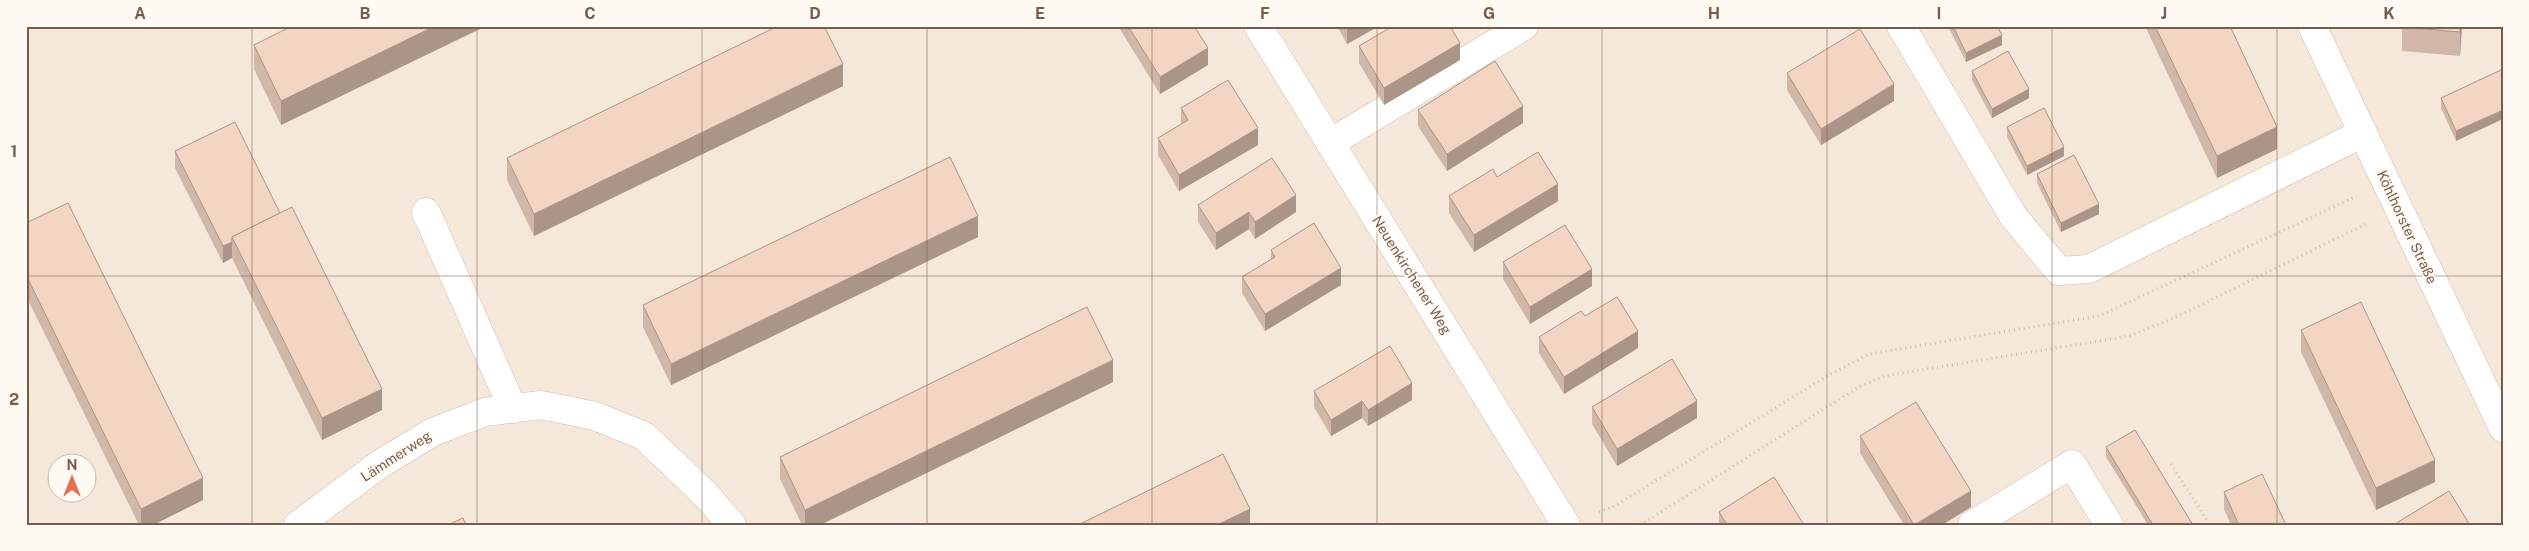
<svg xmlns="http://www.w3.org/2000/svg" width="2529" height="551" font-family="'Public Sans',sans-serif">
<rect width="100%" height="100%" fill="#fdf6ec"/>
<path fill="#f5e8da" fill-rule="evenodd" d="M26,26H2503V525H26ZM58,464H88V494H58Z"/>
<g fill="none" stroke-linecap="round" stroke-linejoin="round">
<defs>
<g id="minor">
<polyline points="1258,26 1566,525"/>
<polyline points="1901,26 2013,216 2059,271 2089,269 2363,133"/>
<polyline points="2312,26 2503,428"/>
<polyline points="1330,143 1524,26"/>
<polyline points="426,212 513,409"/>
<polyline points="298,525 380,464 433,432 485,412 541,405 595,416 644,436 706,495 732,525"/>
<polyline points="1972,525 2072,464 2109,525"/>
</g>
</defs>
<use href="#minor" stroke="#d1beb0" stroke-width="29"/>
<g stroke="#d9b8a5" stroke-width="3" stroke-dasharray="1 4" stroke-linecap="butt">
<polyline points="2171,464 2210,525"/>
<polyline points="1599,512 1613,507 1829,375 1869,354 2099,316 2355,197"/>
<polyline points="1640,525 1857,388 1884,376 2129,336 2174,318 2368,223"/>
</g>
<use href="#minor" stroke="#fff" stroke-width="28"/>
</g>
<g fill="#d1b7a8">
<polygon points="292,26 486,26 281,125 254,69 254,45"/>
<polygon points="1118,26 1194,26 1208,65 1160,94"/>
<polygon points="1337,26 1379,26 1347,44"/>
<polygon points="1948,26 1997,26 2002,45 1966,62"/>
<polygon points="2145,26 2230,26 2277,149 2217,178"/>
<polygon points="2402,26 2462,26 2460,56 2402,51"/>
<polygon points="1408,27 1460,60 1384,105 1359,63 1359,46"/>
<polygon points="2503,69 2456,141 2441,108 2441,98"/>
<polygon points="1972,71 2029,98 1992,118 1972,80"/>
<polygon points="1787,73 1894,101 1821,145 1787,90"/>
<polygon points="843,86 534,236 507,180 507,158"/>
<polygon points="1181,108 1258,145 1179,191 1158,155 1158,138 1181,124"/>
<polygon points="1418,110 1523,123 1447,171 1418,126"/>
<polygon points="2007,127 2064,156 2027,175 2007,137"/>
<polygon points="175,151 280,213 382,410 322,440 232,258 223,263 175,168"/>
<polygon points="2037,174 2099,214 2061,232 2037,183"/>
<polygon points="1497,177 1558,201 1474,252 1449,213 1449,196"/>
<polygon points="1198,205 1296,212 1255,239 1249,229 1216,250 1198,222"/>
<polygon points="26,223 203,500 153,525 139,525 26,296"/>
<polygon points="978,237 671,385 643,327 643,305"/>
<polygon points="1271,250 1341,285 1265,331 1242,293 1242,277 1271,259"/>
<polygon points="1503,262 1592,286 1530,324 1503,279"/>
<polygon points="1585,316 1638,348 1564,394 1539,353 1539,337"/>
<polygon points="2301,330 2435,482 2376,510 2301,352"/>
<polygon points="1113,382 820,525 802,525 780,479 780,457"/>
<polygon points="1314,391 1412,400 1368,426 1362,418 1331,436 1314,407"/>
<polygon points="1592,407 1697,418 1617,466 1592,424"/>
<polygon points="1860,436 1971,507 1942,525 1904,525 1860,453"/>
<polygon points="2106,447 2193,525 2148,525 2106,457"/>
<polygon points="2224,492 2286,525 2231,525 2224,509"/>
<polygon points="1719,512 1804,525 1719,525"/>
</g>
<g fill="#aa9588">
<polygon points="435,26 486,26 281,125 281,101"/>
<polygon points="1349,26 1379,26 1347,44 1347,27"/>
<polygon points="2460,26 2462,26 2460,56"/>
<polygon points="2002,35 2002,45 1966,62 1966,53"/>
<polygon points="1460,43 1460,60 1384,105 1384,88"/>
<polygon points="1208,48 1208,65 1160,94 1160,77"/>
<polygon points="843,64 843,86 534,236 534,214"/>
<polygon points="1894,84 1894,101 1821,145 1821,129"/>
<polygon points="2029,89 2029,98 1992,118 1992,109"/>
<polygon points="1523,106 1523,123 1447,171 1447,154"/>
<polygon points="2503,110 2503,119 2456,141 2456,131"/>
<polygon points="2277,127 2277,149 2217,178 2217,156"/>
<polygon points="1258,128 1258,145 1179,191 1179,175"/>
<polygon points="2064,147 2064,156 2027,175 2027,166"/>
<polygon points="1558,184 1558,201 1474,252 1474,235"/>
<polygon points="1296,195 1296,212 1255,239 1255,222"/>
<polygon points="2099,204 2099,214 2061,232 2061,223"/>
<polygon points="1249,212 1249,229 1216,250 1216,233"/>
<polygon points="978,216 978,237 671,385 671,364"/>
<polygon points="232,242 232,258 223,263 223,246"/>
<polygon points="1341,268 1341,285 1265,331 1265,314"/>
<polygon points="1592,269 1592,286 1530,324 1530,307"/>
<polygon points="1638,331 1638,348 1564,394 1564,377"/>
<polygon points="1113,360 1113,382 820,525 805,525 805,510"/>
<polygon points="1412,383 1412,400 1368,426 1368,410"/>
<polygon points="382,389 382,410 322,440 322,418"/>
<polygon points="1362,401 1362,418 1331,436 1331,420"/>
<polygon points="1697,401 1697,418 1617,466 1617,449"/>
<polygon points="2435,460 2435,482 2376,510 2376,488"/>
<polygon points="203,478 203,500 153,525 141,525 141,509"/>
<polygon points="1971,491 1971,507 1942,525 1915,525"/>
<polygon points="1250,509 1250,525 1217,525"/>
</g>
<g fill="#f3d5c3" stroke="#aa9588">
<polygon points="292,26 435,26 281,101 254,45"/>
<polygon points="778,26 824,26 843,64 534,214 507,158"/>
<polygon points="1128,26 1194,26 1208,48 1160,77"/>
<polygon points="1393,26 1408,26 1408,27 1410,26 1450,26 1460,43 1384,88 1359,46"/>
<polygon points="1953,26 1997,26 2002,35 1966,53"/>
<polygon points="2155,26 2230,26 2277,127 2217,156"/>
<polygon points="2402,26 2460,26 2460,32 2402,27"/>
<polygon points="1860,29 1894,84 1821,129 1787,73"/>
<polygon points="2008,51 2029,89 1992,109 1972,71"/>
<polygon points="1495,61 1523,106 1447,154 1418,110"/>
<polygon points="2503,69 2503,110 2456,131 2441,98"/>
<polygon points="1228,80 1258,128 1179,175 1158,138 1188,120 1181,108"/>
<polygon points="2044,108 2064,147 2027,166 2007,127"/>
<polygon points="235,122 280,213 232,237 232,242 223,246 175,151"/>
<polygon points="1538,152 1558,184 1474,235 1449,196 1493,169 1497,177"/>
<polygon points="2074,155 2099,204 2061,223 2037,174"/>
<polygon points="950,157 978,216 671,364 643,305"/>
<polygon points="1272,158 1296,195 1255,222 1249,212 1216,233 1198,205"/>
<polygon points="68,203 203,478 141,509 26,275 26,223"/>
<polygon points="292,207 382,389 322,418 232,237"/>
<polygon points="1314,223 1341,268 1265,314 1242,277 1275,257 1271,250"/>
<polygon points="1565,225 1592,269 1530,307 1503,262"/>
<polygon points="1617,297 1638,331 1564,377 1539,337 1581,311 1585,316"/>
<polygon points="2361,302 2435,460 2376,488 2301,330"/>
<polygon points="1087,307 1113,360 805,510 780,457"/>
<polygon points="1390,346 1412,383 1368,410 1362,401 1331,420 1314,391"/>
<polygon points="1672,359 1697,401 1617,449 1592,407"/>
<polygon points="1916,402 1971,491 1914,525 1860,436"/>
<polygon points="2135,430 2193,525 2153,525 2106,447"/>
<polygon points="1223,454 1250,509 1217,525 1078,525"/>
<polygon points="2262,474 2286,525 2239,525 2224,492"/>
<polygon points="1774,477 1804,525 1727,525 1719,512"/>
<polygon points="2449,491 2470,525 2399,525 2398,522"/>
<polygon points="463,518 466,525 448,525"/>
</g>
<path fill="none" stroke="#7a5c4d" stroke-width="1" stroke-opacity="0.55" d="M252,26V525M477,26V525M702,26V525M927,26V525M1152,26V525M1377,26V525M1602,26V525M1827,26V525M2052,26V525M2277,26V525M26,276H2503"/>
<g text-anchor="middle" stroke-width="4" stroke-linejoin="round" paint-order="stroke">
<g font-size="14" fill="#7a5c4d" stroke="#fffaf3">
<text transform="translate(2407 227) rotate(65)" y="5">Köhlhorster Straße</text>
<text transform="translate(1412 275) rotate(58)" y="5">Neuenkirchener Weg</text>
<text transform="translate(396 456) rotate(-33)" y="5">Lämmerweg</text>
</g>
</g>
<rect width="2529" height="551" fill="none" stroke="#fffaf3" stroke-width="55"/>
<g transform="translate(72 478)"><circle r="24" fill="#fffaf3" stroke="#cabbb1"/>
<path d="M0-4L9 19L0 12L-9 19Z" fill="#e76f51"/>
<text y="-8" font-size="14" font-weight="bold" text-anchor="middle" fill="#7a5c4d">N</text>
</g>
<rect x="28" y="28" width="2474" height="496" fill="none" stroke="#7a5c4d" stroke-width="2"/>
<g font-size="16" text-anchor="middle" font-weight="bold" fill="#7a5c4d">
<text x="140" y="19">A</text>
<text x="365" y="19">B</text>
<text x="590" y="19">C</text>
<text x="815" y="19">D</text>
<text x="1040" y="19">E</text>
<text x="1265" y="19">F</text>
<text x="1489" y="19">G</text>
<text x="1714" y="19">H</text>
<text x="1939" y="19">I</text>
<text x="2164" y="19">J</text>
<text x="2389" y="19">K</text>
<text x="14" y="157">1</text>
<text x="14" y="405">2</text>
</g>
</svg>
